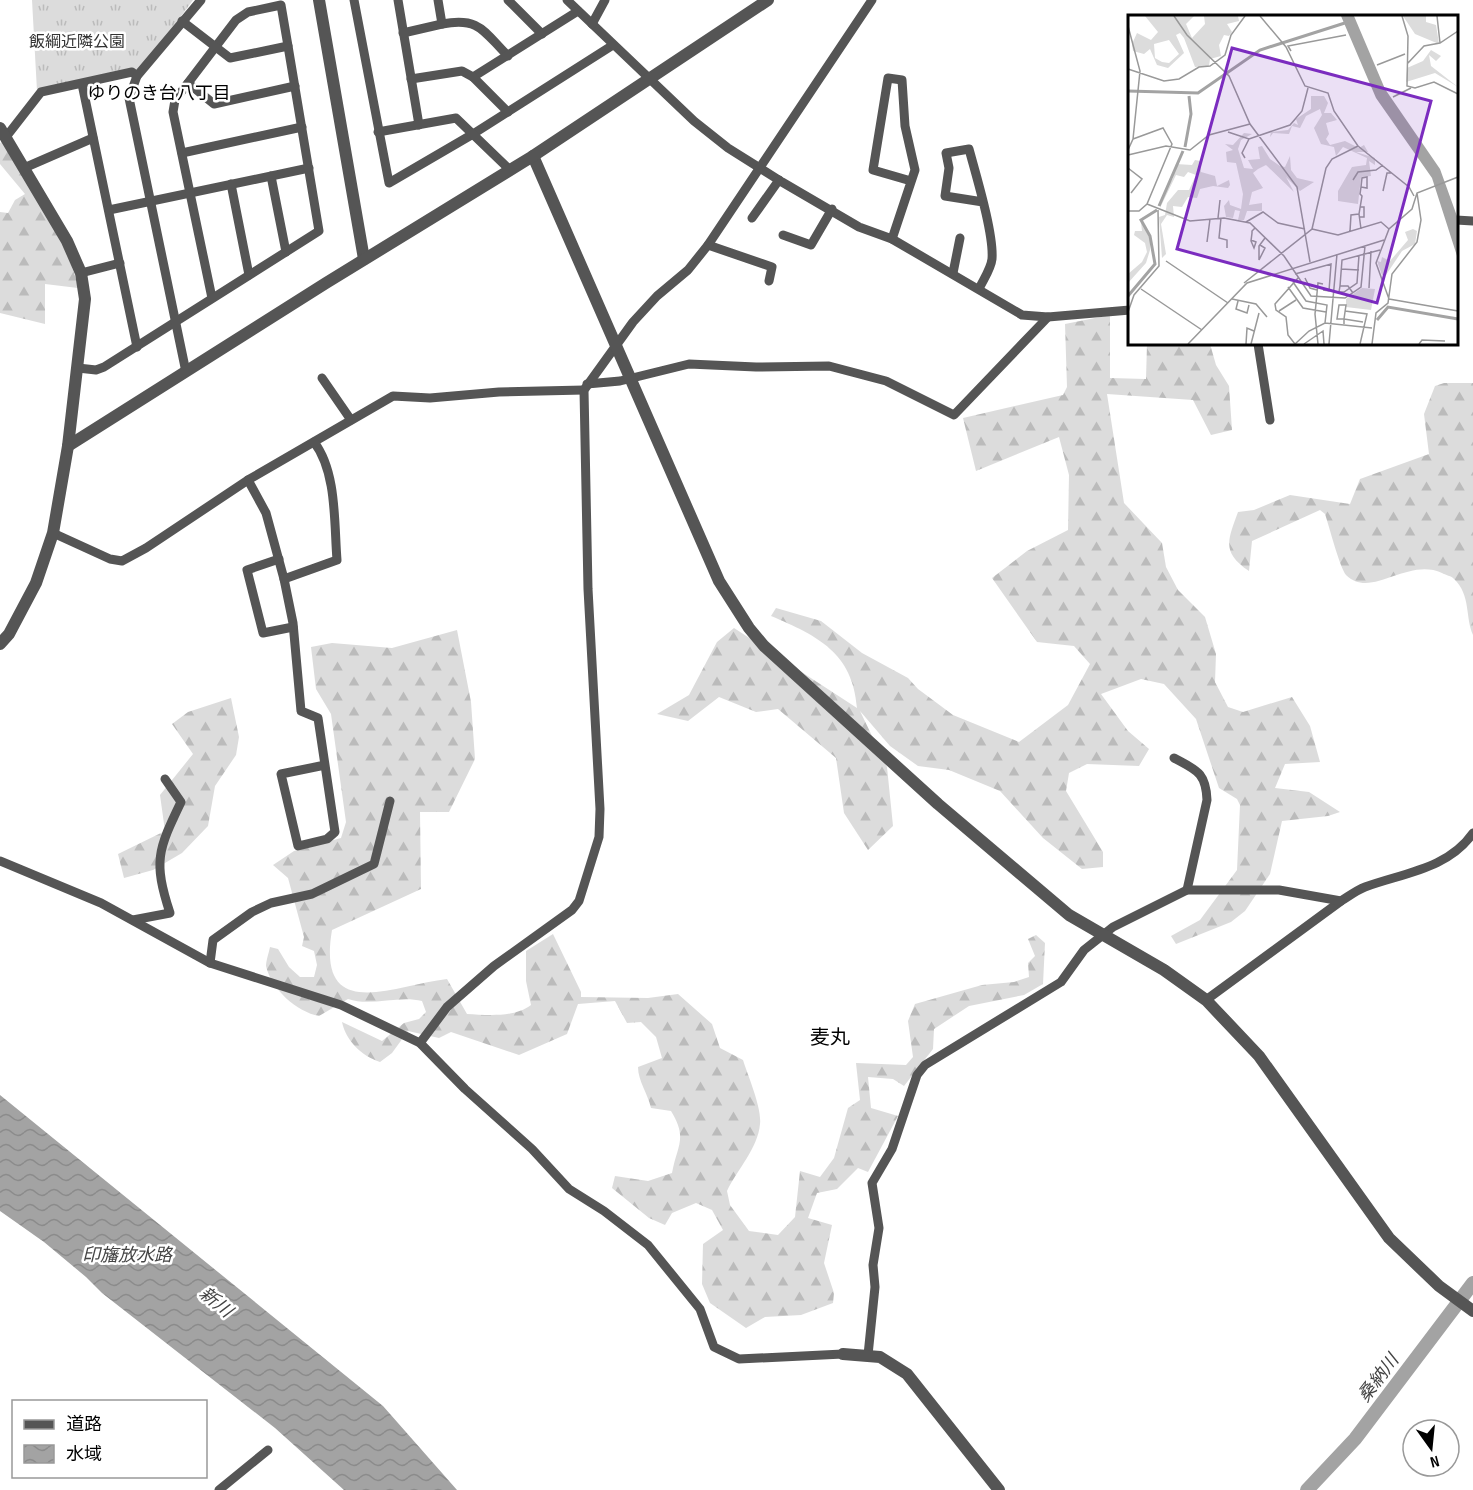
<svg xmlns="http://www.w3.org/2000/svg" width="1473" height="1490" font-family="'Sofia Sans Condensed','Noto Sans JP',sans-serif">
<defs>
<pattern id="grass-tufts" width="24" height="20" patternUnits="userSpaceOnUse" patternTransform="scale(1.5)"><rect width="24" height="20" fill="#dcdcdc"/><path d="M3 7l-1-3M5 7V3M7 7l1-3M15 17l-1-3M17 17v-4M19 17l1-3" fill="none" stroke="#bbb"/></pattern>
<pattern id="forest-firs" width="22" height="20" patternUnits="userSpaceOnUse" patternTransform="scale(1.5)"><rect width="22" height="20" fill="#dcdcdc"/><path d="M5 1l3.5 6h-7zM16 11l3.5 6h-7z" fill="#bbb"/></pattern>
<pattern id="water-waves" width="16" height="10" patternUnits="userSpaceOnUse" patternTransform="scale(1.5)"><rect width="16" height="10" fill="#a3a3a3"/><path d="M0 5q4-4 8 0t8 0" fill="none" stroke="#8b8b8b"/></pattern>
</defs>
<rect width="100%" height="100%" fill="#fff"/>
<polygon fill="url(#grass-tufts)" points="32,0 193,0 137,76 133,71 37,91"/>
<g fill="url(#forest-firs)">
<path d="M4,141C27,180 70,245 78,288L45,284V324L0,313V212L8,213L15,200L25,194L0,164V143Z"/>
<path d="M1110,315V378L1146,379L1147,344H1210L1216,365L1229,386L1232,430L1211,435L1193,400L1107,394L1124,503L1162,543L1166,567L1178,590L1205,617L1216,654L1215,682L1228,707L1243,712L1292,697L1310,726L1320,762L1285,764L1275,788L1309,792L1340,812L1328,816L1282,821L1270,874L1245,911L1231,922L1176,944L1171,936L1200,920L1237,870L1240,805L1237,799L1219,788L1196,719L1164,684L1141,679L1101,694L1128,731L1149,749L1139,766L1087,764L1069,773L1066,791L1103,852V867L1082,869L1043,838L1000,791L949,770L918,766L890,746L860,711L887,767L893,826L868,850L844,813L836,758L778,709L756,712L719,697L688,721L657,714L689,695L717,642L734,628L857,708C853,653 818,636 771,616L776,608L821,621L862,653L908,678L918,689L953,715L1019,742L1068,705L1090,664L1074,646L1037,642L992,578L1027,551L1068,530L1069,475L1059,437L976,471L963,418L1063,395L1067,387L1065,324Z"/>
<path d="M1444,383H1473V635C1465,617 1471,595 1454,579C1452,576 1445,575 1442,573C1407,557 1371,600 1346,575C1340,568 1329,526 1325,514L1320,510L1252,541L1249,571C1221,552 1228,540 1238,512L1254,510L1290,495L1350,504L1360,479L1429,454L1424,414L1435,386Z"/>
<path d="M457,630L471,702L475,759L449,812H420L421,889L332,930C316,1025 394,985 447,979L467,1014C487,1015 514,1018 531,1005L526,981V951L553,934L581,992V997L648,998L678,994L712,1024L720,1048L743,1060C748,1076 762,1108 760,1124C758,1148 737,1170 727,1191L730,1205L749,1231L778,1235L795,1217L800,1171L820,1177L834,1158L848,1108L860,1100L856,1063L906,1065L913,1057L908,1021L915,1004L982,985L1014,982L1029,977L1028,963L1035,956L1028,939L1036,935L1045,943L1043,984L1024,995L969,1006L934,1029L933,1049L904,1086L893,1079L868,1077L871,1108L898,1116L868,1172L858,1168L837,1189L817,1193L808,1218L832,1225L824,1263L834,1293L833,1303L801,1315L765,1317L746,1328L710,1303L702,1284L703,1244L723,1230L712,1210L696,1203L672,1213L665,1225L649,1218L612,1188L615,1176L648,1181L672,1173C677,1145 688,1139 671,1111L651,1108C648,1094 638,1081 638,1067L662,1058L656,1037L641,1022L627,1023L615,1001L578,1004L567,1034L519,1055L451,1032L439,1038L408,1031L392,1053L380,1062C362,1056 346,1041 342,1022L382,1041L404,1023L419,1019L426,1012L422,1001C398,995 371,1007 348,999L319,1016C297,1012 271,989 266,966C266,961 269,952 270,947L278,949L289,967L300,977H314L317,965L314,951L302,946L304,937L288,878L273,865L294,851L341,838L346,822L331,714L316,689L311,647L332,643L392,648Z"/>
<polygon points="231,698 239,737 236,755 215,786 208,826 182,853 153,870 124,878 118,854 165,831 160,795 193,754 172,724 188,712"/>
</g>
<polygon fill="url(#water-waves)" points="0,1095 383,1406 457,1490 344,1490 275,1428 102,1293 86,1277 44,1242 0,1211"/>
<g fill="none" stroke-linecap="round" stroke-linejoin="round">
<polyline stroke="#a3a3a3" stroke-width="14" points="1307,1490 1355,1439 1473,1283"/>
<g stroke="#555" stroke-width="9">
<polyline points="354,0 389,183 473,134 613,45"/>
<polyline points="398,0 419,125"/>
<polyline points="508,0 542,34"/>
<polyline points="567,0 694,121 728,148 782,182 859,227 892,239 1022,315 1048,317 1130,310"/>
<path d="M442,24C480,17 483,31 508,56"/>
<polyline points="592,24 605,0"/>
<polyline points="403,33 442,24 438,0"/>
<polyline points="473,77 578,11"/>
<polyline points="411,79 462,71 473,77 508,112"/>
<polyline points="188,83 214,104 295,86"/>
<polyline points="82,84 137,347"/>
<polyline points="378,132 456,118 510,170"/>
<polyline points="6,137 41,92 132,72 137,76"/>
<polyline points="182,153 302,127"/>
<polyline points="24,168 93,138"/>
<polyline points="271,176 286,252"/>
<polyline points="231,184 249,275"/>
<polyline points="109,210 309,168"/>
<polyline points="752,218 779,180"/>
<polyline points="1456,220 1473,221"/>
<polyline points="783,235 811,245 832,209"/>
<polyline points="892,239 915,170 905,126 902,80 888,78 873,170 911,181"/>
<polyline points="708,245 772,267 769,281"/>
<polyline points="81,273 120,263"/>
<polyline points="953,273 960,238"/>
<path d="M979,289C983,280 991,269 992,259C994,234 976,175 969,149L946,153L949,168L945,196L983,202"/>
<polyline points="212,298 173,112 175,100 236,20 248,12 281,5 288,46"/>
<polyline points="1258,344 1270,420"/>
<polyline points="78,368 96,370 104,367 319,231 288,46 230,58 182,21"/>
<polyline points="186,372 129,98 137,76 201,0"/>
<polyline points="322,378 351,420"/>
<polyline points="587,384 620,381 689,364 756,367 829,366 886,381 954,415 1048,317"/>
<polyline points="248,480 266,513 284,579 293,623 301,711 318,718 335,832 327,839 298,846 281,774 325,765"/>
<polyline points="53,533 110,559 122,561 146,548 248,480 393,396 430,398 499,392 584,390"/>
<polyline points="279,559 247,570 263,633 293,627"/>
<path d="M284,579L337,560C334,523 337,472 314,442"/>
<path d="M1174,758C1196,770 1206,772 1207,800L1187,890"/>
<polyline points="0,861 101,903 210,963 341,1005 420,1043 465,1089 532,1149 569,1189 604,1211 648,1245 700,1309 714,1347 739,1359 843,1354"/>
<path d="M133,920L170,913C153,861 158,850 181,802L165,779"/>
<polyline points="210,963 213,940 252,912 271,903 312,894 374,864 390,801"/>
<path d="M1206,1000L1341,901C1349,896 1357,890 1365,887C1403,873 1448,869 1473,833"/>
<polyline points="420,1043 447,1007 494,966 572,910 579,901 599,837 600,809 588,589 584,390 633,322 657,296 688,270 708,245 872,0"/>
<polyline points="868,1355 875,1287 873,1265 879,1228 872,1183 892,1149 917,1075 925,1065 1061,982 1084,950 1113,927 1187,890 1279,890 1341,901"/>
<polyline points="219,1490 268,1450"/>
</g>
<g stroke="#555" stroke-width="12">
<polyline points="319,0 364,259"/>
<polyline points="0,128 67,241 81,273 85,299 68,446 53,533 36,583 9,634 0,644"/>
<polyline points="533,156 719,581 749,628 764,646 938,804 1069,915 1164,970 1206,1000 1259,1056 1389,1238 1439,1286 1473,1311"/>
<polyline points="68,446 326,283 533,156 768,0"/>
<polyline points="843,1354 880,1357 907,1374 999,1490"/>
</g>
</g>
<g text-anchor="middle" stroke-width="5" stroke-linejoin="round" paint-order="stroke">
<g font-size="16" fill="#333" stroke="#fff">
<text x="77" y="47">飯綱近隣公園</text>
</g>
<g font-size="18" fill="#000" stroke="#fff">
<text x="159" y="99">ゆりのき台八丁目</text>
</g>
<g font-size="18" font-style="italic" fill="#444" stroke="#fff">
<text x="127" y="1261">印旛放水路</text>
<text transform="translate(216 1302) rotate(39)" y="6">新川</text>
<text transform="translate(1378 1378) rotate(-53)" y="6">桑納川</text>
</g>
<g font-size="20" fill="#000" stroke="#fff">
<text x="830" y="1044">麦丸</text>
</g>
</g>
<g transform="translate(1128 15)">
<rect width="330" height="330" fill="#fff"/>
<path d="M234,273L247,274L243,295L218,292V284Z" fill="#dcdcdc"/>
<path d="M17,1H66L58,9L64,23L77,9L76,1H110L111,6L99,9L104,17L101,21L96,20L91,30L93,41L82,44L81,51L67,52L56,23L52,18L48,20L56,38L40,53L29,50L22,34L16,39L5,36L4,29L9,18L23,25L30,17ZM41,25L51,39L41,48L34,47L27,43L26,29ZM275,1H298V7L308,10L311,29L287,19ZM303,35L313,41L308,46L301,40L303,51L330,72L307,58L278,67L279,53L295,46ZM183,81H196L200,88L196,98H203L209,105L198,108L201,119L198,124L202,130L217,126L231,133L236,130L240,137H228L247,143V150L241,146L243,161L233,162L230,189L210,186V176L224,152L238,150L239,143L215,132L208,141L206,132L193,129L186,113L194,100L192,94L178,101L172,113L164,111L161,119L145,118L142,122L143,117L160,115L166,108L170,110L168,104L183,94ZM116,118L124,119L113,125L110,134L116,153L125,154L120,145L132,144L130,132L134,131L142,144L152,151L157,152L162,141L163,155L169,163L186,167L172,176L158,162L166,177L138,150L130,154L125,158L135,173L124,177L121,190L134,188V196H119L116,205H110L112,196L107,195L105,203L98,202L96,191L101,185L102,190L113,194L115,179L108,148L99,147L98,137L105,135L97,129L105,130ZM67,145L72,146L73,157L87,161L89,171L101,165L102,170L100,173L85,171L72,174L69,183L60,182L54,192L45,191L46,202L39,200L33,209L38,239L34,243L31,202L37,200L39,188L50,175H61L68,160L60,157L56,162L48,160L32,193L33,184L45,163L48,149L64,150ZM13,207L22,220V235L18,248L0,268V259L14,247L19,237L17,228L6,220L7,216H14ZM285,214L289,216L287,229L274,236L258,260H254L249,246L253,247L254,242L262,246L280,225L277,217Z" fill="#dcdcdc" fill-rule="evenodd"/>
<path d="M213,1H226L257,74L312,154L330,204V244L304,163L248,83Z" fill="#a3a3a3"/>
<path fill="none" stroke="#a3a3a3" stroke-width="3" d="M0,76L70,78L132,35L220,7M57,132L63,99L61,81M31,191L55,136M0,281L27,249L22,221L13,205L29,195M249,305L260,292L330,304"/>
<path fill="none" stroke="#999" stroke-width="1.5" d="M46,1L59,20L101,61L122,109L169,172L182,247M132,1L158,32L177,71L200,78L206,96L230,131L281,172L286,181M274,1L280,21L279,71L287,73L306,67L330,79M309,1L312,28M0,11L12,56L5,124L0,135M163,36L160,31L218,20M280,48L296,31L312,28L330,16M249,50L277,39M0,54L36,66L51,64L71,52L82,51L97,40L103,20L117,1M265,82L283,73M100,117L121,124L162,110L174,96L180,73M0,140L38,131L62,135L81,120L122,109M117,143L114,138L121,124M0,153L14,164L3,178M225,165L230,157L248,155L255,150M233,172L239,173V162L234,163L233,172L232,179L234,181L231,199L233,214M255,176L259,158H263M19,189L62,206L96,203L122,208L156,241L183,281L217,283L233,272L237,231M0,196H11L19,189L44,129L35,113L5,124M231,202H236V192H232M90,203L92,185M93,203L91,223L99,225V233M118,207L135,197L150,208L177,214M184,214L210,220L253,207L261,214M222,216L223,200L231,199M123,225L128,227L126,233L123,226L124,218V216L127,213M79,227L82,204M132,230L137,233L131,245V231L137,223M38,246L100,288M213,254L231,255M167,259L203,249L201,276L195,275M177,263L182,273L189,275M165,267L178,286L199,290L197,308M116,268L184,214L198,153L204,144L230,131M212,271L211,277H216L229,268L231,240M160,272L175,293L198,297M241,273L243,236M13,274L74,315M225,278L220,271H212L214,245L252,235M104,284L128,289L139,302M261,284L248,248L261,214L284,194L289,178L330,162M261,284L330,296M110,286L108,294L119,298L121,290M151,296L168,285M217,296L239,299L232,329M0,297L6,280L31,251L30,195M216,309V304L218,290H211L209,304H216L235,307M60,329L119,268L256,225M118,329L119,313L126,316M123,329L131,298M167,329L181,316L197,308L244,313M167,329L160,320L158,302L148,295L147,289L170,263M176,329L195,316L196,329M190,329L187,299L190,268L195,269M201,329L209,239M244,329L248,298L260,288L264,259L289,227L293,205L289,178M291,329L294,325L317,326"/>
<path fill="#7b2cbf" fill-opacity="0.15" stroke="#7b2cbf" stroke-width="3" d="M104,33L303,86L249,288L49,234Z"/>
<rect width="330" height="330" fill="none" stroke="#000" stroke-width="3"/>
</g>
<rect x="12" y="1400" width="195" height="78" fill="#ffffff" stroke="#999999" stroke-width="1.5"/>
<rect x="24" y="1420" width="30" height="9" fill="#555555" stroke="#999999" stroke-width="1.5"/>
<text x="66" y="1430" font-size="18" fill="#000000">道路</text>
<rect x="24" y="1445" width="30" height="18" fill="url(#water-waves)" stroke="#999999" stroke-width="1.5"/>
<text x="66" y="1460" font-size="18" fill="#000000">水域</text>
<g transform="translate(1431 1448) rotate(165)"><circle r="28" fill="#ffffff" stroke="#999999" stroke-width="1.5"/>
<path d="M0-4.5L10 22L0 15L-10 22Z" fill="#000000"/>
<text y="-9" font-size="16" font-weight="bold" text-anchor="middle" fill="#000000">N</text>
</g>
</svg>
